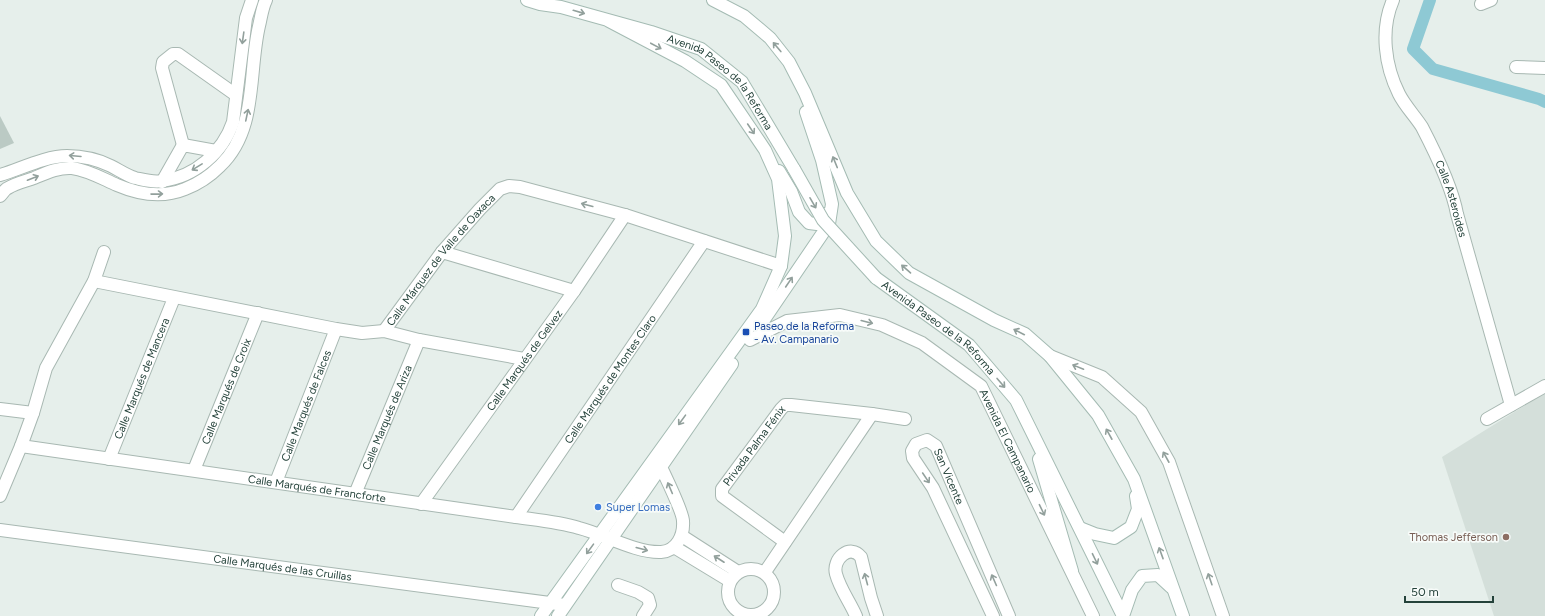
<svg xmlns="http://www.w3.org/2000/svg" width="1545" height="616" font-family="Figtree,sans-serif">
<rect width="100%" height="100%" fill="#e6efeb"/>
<polygon fill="#d4dfda" points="1545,393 1545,616 1494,616 1442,457"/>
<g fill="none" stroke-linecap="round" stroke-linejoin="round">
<polyline stroke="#8ec9d4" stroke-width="12" points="1430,0 1413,49 1433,69 1539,99 1545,102"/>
</g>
<polygon fill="#bbcac4" points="0,116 14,143 0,149"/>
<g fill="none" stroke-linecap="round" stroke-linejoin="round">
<defs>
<g id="street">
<path id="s1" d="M1393,0C1380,30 1385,66 1399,94C1405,106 1415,116 1422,127C1435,152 1452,186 1457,214L1511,405"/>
<polyline points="1481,4 1491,0"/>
<polyline points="1516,67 1545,68"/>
<polyline points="183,145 162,68 163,62 173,54 178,54 236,95"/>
<path d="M0,175C20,169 46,156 67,156C83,156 97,159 111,166C119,170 126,175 135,178C144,180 154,183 162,181C195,177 223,152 233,122L246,18L252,0"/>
<polyline points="162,182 183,145 216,151"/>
<path d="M0,196C3,193 5,189 8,188C16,183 26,181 34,178C46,173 59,167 72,168C88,170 103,179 117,185C138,194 163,198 185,189C198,184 210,176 220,166C258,130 248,73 259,26C261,18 262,8 266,0"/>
<polyline points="442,252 574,291"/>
<polyline points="94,281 336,329 362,333 384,331 419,340 524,359"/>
<path id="s2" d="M384,331L442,252L480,209L500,189L509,186L520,187L625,215L781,266"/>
<path id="s3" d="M750,340L787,321L840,315L882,325L922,343L981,386L1093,616"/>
<polyline points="1050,356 1102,377 1141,412 1169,462 1223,616"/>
<polyline points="0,409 33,413"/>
<polyline points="1487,419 1545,386"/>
<path id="s4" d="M21,446L516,517C537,520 559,522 579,528C603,534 636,553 661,552C677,551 684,535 683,521C683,512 666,478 661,467"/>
<path id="s5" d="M109,459L174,298"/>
<path id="s6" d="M194,470L258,313"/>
<path id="s7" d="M276,482L336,329"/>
<path id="s8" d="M355,494L419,340"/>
<polyline points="0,496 21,446 33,413 46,368 94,281 104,252"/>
<path id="s9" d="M421,504L574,291L625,215"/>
<path id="s10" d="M516,517L704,241"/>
<path id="s11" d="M0,530L565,605"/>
<polyline points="682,536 738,572"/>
<path id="s12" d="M785,542L722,496V489L781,409L785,405H791L872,414L905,419"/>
<polyline points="674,547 730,581"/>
<circle cx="751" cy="592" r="23"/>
<polyline points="765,572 872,414"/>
<polyline points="618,585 638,592 648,598 650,605 643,616"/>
<path d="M856,616C850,602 840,589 836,574C832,559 850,543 861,557L871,598L877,616"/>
<path id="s13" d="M993,616L933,488L913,458L912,451L916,444L927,440L936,446L1009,616"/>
</g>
<g id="secondary">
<path id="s14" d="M527,0L540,4L561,7L651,32L701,49L742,82L794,169"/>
<polyline points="713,0 744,16 770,38 789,62 805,93 847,193 876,241 909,273 994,320 1025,334 1050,356 1098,415 1134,479 1183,616"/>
<polyline points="779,171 791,191 799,212 809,223 817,224 824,222 828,213"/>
<path id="s15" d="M876,278L969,345L1016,400L1123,616"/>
<polyline points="763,321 829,224 832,204 822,160 806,112"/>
<polyline points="1039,459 1072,571"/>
<polyline points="1080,528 1095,534 1114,538 1131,527 1138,509 1136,496"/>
<polyline points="541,616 762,309 781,266 785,236 778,179 765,150 721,85 685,61 609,21"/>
<polyline points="558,616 732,364"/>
<polyline points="1123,616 1132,590 1142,576 1158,575 1171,587"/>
</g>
</defs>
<use href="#street" stroke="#a8b8b2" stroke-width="14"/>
<use href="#secondary" stroke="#a4bbb3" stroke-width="14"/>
<use href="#street" stroke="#fff" stroke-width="12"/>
<use href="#secondary" stroke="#fff" stroke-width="12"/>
<defs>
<polyline id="secondary-bridge" points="794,169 823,220 876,278"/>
</defs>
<use href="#secondary-bridge" stroke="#a4bbb3" stroke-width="14" stroke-linecap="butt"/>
<use href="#secondary-bridge" stroke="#fff" stroke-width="12"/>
</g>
<defs><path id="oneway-shaft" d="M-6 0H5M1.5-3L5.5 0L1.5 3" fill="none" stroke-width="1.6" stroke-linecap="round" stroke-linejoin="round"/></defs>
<g stroke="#92a09c">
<use href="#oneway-shaft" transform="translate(579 12) rotate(16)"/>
<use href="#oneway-shaft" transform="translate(243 38) rotate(98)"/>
<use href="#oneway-shaft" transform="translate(656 46) rotate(28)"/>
<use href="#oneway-shaft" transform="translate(777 47) rotate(-130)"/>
<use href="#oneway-shaft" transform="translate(247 115) rotate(-78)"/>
<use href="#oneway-shaft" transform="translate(751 129) rotate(56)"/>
<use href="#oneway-shaft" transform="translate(75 156) rotate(-175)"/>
<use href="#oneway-shaft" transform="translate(835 162) rotate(-112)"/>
<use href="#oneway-shaft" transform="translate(197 167) rotate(149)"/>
<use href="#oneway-shaft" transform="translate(33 178) rotate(-21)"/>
<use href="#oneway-shaft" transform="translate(157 194) rotate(-1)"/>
<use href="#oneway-shaft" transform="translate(813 203) rotate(60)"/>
<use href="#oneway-shaft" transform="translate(587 205) rotate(-165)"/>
<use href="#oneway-shaft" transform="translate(906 269) rotate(-139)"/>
<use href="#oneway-shaft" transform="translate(789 282) rotate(-56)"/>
<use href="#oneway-shaft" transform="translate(867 322) rotate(14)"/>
<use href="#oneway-shaft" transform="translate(1019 332) rotate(-153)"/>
<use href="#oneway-shaft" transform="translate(1078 367) rotate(-158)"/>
<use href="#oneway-shaft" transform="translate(1001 383) rotate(49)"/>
<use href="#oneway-shaft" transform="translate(682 420) rotate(126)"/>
<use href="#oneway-shaft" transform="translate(1109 434) rotate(-119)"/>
<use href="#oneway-shaft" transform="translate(1166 457) rotate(-119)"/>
<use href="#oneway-shaft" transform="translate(926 478) rotate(56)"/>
<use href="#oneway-shaft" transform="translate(670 488) rotate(-113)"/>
<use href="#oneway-shaft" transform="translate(1042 510) rotate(64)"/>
<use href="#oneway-shaft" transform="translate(590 549) rotate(126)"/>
<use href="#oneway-shaft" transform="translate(642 549) rotate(15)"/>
<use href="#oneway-shaft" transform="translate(1161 553) rotate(-110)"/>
<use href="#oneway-shaft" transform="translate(719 559) rotate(-147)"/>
<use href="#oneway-shaft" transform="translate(1095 559) rotate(64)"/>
<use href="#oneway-shaft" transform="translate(866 579) rotate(-105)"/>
<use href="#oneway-shaft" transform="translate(1210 579) rotate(-109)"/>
<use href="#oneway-shaft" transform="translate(994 580) rotate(-114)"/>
</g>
<rect fill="#1a4fb4" stroke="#f7fbf9" stroke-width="1.5" x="742" y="328" width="8" height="8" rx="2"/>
<circle fill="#3f7fe0" stroke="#f7fbf9" stroke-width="1.5" cx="598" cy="507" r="4"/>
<circle fill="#8d6e63" stroke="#f7fbf9" stroke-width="1.5" cx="1506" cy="537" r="4"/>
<g text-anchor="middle" stroke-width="3.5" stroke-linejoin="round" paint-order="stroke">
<g font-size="11" fill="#24423a" stroke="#f7fbf9">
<text dy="4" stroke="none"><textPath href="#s14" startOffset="217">Avenida Paseo de la Reforma</textPath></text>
<text dy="4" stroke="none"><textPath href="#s1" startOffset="215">Calle Asteroides</textPath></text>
<text dy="4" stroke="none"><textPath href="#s2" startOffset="91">Calle Márquez de Valle de Oaxaca</textPath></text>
<text dy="4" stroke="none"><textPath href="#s15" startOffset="80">Avenida Paseo de la Reforma</textPath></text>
<text dy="4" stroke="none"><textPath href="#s9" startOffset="177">Calle Marqués de Gelvez</textPath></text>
<text dy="4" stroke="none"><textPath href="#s5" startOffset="87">Calle Marqués de Mancera</textPath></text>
<text dy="4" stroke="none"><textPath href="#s10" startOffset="167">Calle Marqués de Montes Claro</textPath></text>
<text dy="4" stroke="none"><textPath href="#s6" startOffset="85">Calle Marqués de Croix</textPath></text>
<text dy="4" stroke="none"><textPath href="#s7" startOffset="82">Calle Marqués de Falces</textPath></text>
<text dy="4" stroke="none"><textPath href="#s8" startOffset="83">Calle Marqués de Ariza</textPath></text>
<text dy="4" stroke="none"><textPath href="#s3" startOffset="316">Avenida El Campanario</textPath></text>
<text dy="4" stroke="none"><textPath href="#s12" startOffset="139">Privada Palma Fénix</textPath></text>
<text dy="4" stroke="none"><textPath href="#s13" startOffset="248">San Vicente</textPath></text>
<text dy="4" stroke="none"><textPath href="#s4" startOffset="299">Calle Marqués de Francforte</textPath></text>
<text dy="4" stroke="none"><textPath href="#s11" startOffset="285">Calle Marqués de las Cruillas</textPath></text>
</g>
<g font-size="11" fill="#164399" stroke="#f7fbf9" text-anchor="start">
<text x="754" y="330">Paseo de la Reforma<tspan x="754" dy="13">- Av. Campanario</tspan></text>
</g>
<g font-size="11" fill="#366cbe" stroke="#f7fbf9" text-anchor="start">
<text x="606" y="511">Super Lomas</text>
</g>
<g font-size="11" fill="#785e54" stroke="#f7fbf9" text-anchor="end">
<text x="1498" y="541">Thomas Jefferson</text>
</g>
</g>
<path d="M1405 596v6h88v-6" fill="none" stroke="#24423a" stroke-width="2"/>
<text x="1411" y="596" font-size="12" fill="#24423a" stroke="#f7fbf9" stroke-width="3" paint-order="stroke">50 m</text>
</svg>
